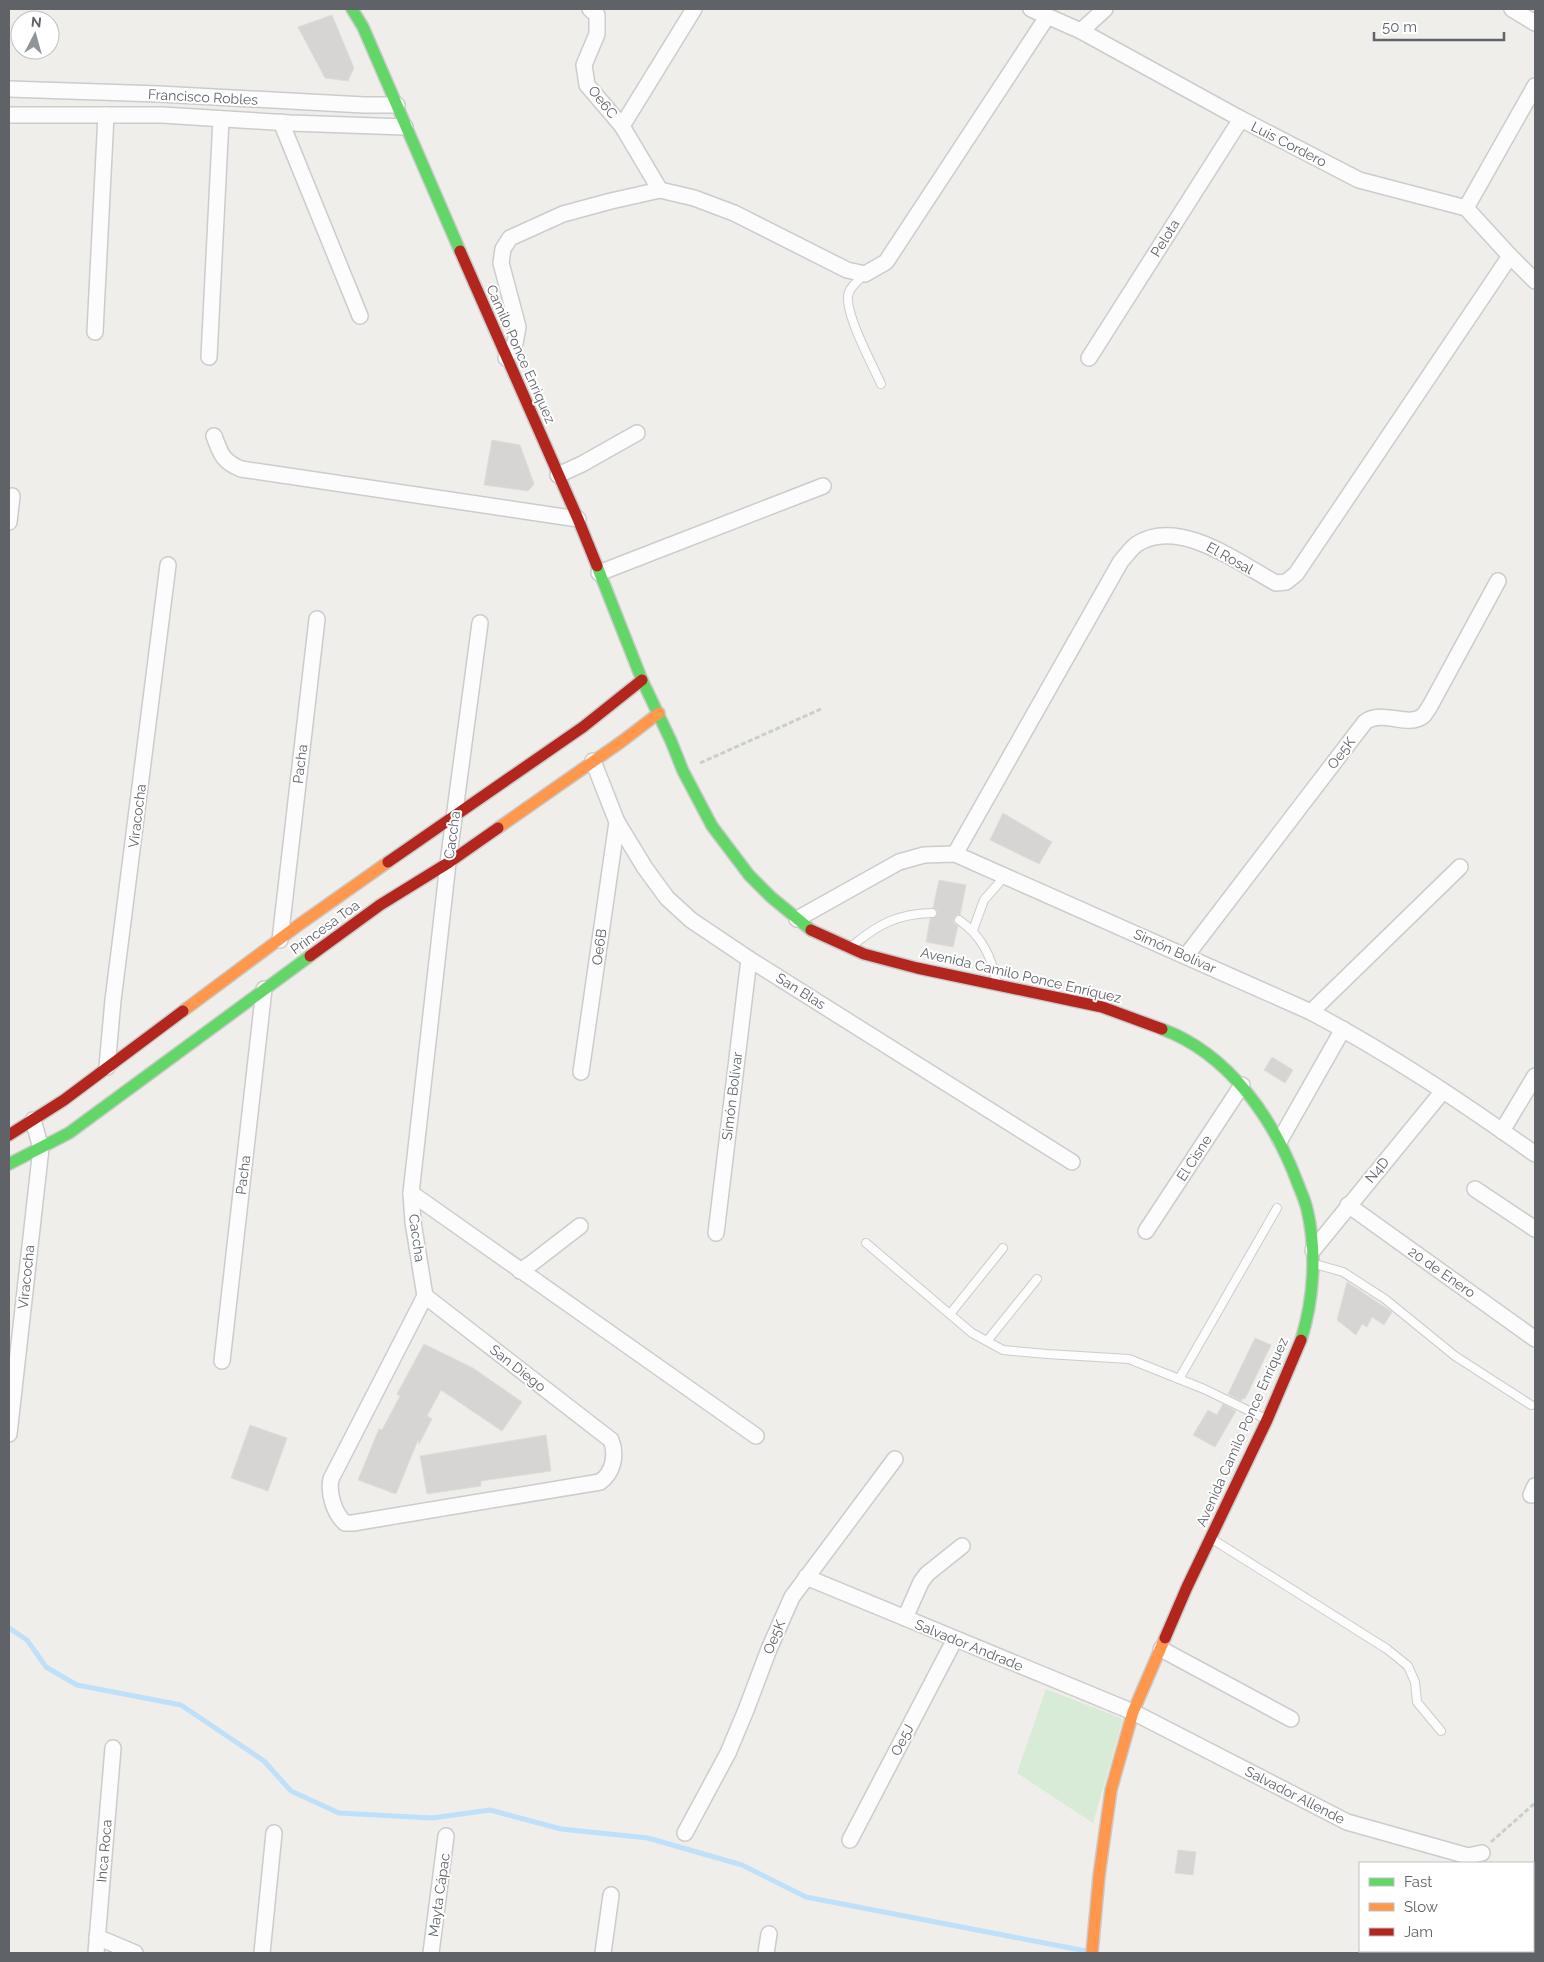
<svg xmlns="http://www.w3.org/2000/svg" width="1544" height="1962" font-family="Raleway,sans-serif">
<rect width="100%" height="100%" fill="#efeeea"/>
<polygon fill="#d8ebd6" points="1046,1689 1123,1719 1093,1823 1017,1773"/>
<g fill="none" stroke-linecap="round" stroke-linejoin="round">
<polyline stroke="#bfe0f9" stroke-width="5" points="9,1628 27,1640 46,1667 77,1685 181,1705 264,1761 291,1791 339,1813 432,1818 490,1810 561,1829 648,1838 742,1865 806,1897 1086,1951"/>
</g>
<g fill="#d6d5d3" stroke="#deddd9">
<polygon points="332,15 354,68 348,81 325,78 298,27"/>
<polygon points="492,440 520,445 534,484 528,491 484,485"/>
<polygon points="1003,813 1052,842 1039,864 990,840"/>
<polygon points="939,880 966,885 960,915 956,915 954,919 954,923 958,926 953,947 926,942 930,919 937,915 937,910 933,908"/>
<polygon points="1272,1057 1293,1070 1285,1083 1264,1070"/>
<polygon points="1347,1282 1392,1312 1384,1325 1372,1317 1367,1327 1362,1324 1356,1335 1337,1320"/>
<polygon points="1255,1338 1271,1345 1245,1399 1243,1398 1241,1401 1228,1394"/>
<polygon points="424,1344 473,1368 522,1402 502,1431 441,1390 427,1416 432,1419 419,1444 418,1440 396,1494 358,1480 379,1429 382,1430 400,1396 397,1394"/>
<polygon points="1223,1404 1236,1411 1215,1447 1193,1435 1208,1410 1217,1415"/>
<polygon points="250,1425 287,1438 268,1491 231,1478"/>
<polygon points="546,1435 551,1471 481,1481 481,1486 427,1494 420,1456"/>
<polygon points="1178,1850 1196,1852 1193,1875 1175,1873"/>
</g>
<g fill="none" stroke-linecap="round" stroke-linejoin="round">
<defs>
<g id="lane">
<path d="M865,274C859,280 849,287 848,296C846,316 872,364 881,384"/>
<path d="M959,920C982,936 991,956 997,983"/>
<polyline points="973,930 984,900 1005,876"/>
<path d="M853,945C879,924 897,914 932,913"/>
<polyline points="866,1243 972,1333 1003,1350 1047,1354 1129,1359 1204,1389 1266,1419"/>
<polyline points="1315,1264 1343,1272 1385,1299 1455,1356 1531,1405"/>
<polyline points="950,1314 1003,1248"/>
<polyline points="987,1341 1037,1279"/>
<polyline points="1179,1379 1277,1208"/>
<polyline points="1212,1539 1387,1649 1408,1666 1415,1682 1417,1702 1441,1731"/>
</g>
<g id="street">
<polyline points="590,9 597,15 597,34 584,65 587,85 622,126 660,190"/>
<polyline points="1031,9 1081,31 1241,119 1359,180 1466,208 1510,256 1535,281"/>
<polyline points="1512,9 1535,23"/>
<polyline points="1081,31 1105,9"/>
<polyline points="9,89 159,94 364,105 397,105"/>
<polyline points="9,115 162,115 290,123 405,127"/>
<polyline points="281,122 360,316"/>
<polyline points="622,126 694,9"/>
<polyline points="1466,208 1535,86"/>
<polyline points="95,332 106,115"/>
<polyline points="209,357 221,119"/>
<polyline points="506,358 515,343 518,327 501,263 503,249 510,238 563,214 611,201 660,190 694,198 734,213 847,270 865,274 886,262 1047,17"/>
<polyline points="1089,358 1241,119"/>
<path d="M214,436C221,454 222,461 241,469L578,519"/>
<polyline points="558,475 582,464 637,433"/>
<polyline points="9,522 12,496"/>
<polyline points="599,573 823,486"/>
<polyline points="593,761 617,822 645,868 667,898 691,920 749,959 1072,1162"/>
<path d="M955,854L1121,561C1126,556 1131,548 1137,544C1179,517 1239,563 1276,583L1286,582L1296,574L1510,256"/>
<path d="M797,919L899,862L924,855L955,854L1311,1012C1389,1053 1463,1103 1535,1154"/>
<polyline points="280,940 317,619"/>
<path d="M1186,956L1365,722C1383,709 1407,728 1423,716C1425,714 1428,709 1430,706L1498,581"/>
<polyline points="1311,1012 1460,867"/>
<polyline points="107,1067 113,1000 168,565"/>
<polyline points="581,1072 617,822"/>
<polyline points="1502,1131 1535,1076"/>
<polyline points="1280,1140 1343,1029"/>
<polyline points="1475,1189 1535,1229"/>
<polyline points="411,1193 756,1436"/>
<polyline points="1348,1205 1535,1339"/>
<polyline points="1146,1231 1242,1085"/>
<polyline points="716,1233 749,959"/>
<polyline points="1313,1250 1443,1091"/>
<polyline points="520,1271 532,1263 580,1226"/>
<path d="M425,1296L611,1440C617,1455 613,1473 600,1482L353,1523H345C334,1513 328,1493 331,1479L425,1296L413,1222L411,1193L448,863L480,623"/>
<polyline points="222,1361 264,989"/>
<polyline points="9,1434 41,1148 33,1120"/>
<polyline points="1531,1495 1535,1486"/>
<polyline points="806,1577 1133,1712 1347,1822 1468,1856 1482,1853"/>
<polyline points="905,1618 921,1582 927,1574 962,1546"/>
<polyline points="1161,1649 1291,1719"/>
<polyline points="685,1833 728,1753 746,1710 769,1649 792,1597 895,1459"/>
<polyline points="850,1840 955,1639"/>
<polyline points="97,1937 135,1953"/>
<polyline points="96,1953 113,1748"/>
<polyline points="262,1953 274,1833"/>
<polyline points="431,1953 446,1836"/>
<polyline points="603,1953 611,1895"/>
<polyline points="766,1953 769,1934"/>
</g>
<g id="fast">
<polyline points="352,9 363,27 460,251"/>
<polyline points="597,566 642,680 671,741 683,771 712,826 749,875 771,897 811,930"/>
<path d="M1162,1029C1229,1054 1274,1119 1298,1184C1301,1192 1305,1200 1307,1209C1317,1251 1314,1299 1301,1340"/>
<polyline points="9,1164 69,1133 310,956"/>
</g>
<g id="slow">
<polyline points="498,828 621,742 659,713"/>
<polyline points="183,1011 300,924 388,862"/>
<polyline points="1092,1953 1099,1876 1111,1790 1133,1712 1165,1638"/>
</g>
<g id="jam">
<polyline points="460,251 578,519 597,566"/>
<polyline points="388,862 583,727 642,680"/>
<polyline points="811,930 864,954 917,968 1102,1007 1162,1029"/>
<polyline points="310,956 380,905 448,863 498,828"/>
<polyline points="9,1135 64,1100 183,1011"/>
<polyline points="1165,1638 1187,1587 1267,1420 1301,1340"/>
</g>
</defs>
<use href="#lane" stroke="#cbcccc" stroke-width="10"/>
<use href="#street" stroke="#cbcccc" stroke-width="18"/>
<use href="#fast" stroke="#cacacb" stroke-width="14"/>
<use href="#slow" stroke="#cacacb" stroke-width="14"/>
<use href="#jam" stroke="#cacacb" stroke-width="14"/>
<g stroke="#cacfcc" stroke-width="3" stroke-dasharray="5 2.5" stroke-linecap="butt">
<polyline points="700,763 821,709"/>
<polyline points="1491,1842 1535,1803"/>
</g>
<use href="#lane" stroke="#fdfcfc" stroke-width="8"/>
<use href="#street" stroke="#fdfcfc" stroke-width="15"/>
<use href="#fast" stroke="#63d668" stroke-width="11"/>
<use href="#slow" stroke="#ff974d" stroke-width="11"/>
<use href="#jam" stroke="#b3261e" stroke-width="11"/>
</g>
<g text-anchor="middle" stroke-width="4" stroke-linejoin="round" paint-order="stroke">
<g font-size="14" fill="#5f6368" stroke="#fff">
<text transform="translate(203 97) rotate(3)" y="5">Francisco Robles</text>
<text transform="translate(603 102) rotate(51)" y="5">Oe6C</text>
<text transform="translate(1289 144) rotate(27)" y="5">Luis Cordero</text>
<text transform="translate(1165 238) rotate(-58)" y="5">Pelota</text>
<text transform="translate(521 354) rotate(66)" y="5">Camilo Ponce Enrìquez</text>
<text transform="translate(1230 558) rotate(29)" y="5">El Rosal</text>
<text transform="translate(1341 753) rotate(-53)" y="5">Oe5K</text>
<text transform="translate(300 764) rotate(-83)" y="5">Pacha</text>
<text transform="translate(137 816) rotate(-83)" y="5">Viracocha</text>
<text transform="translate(452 835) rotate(-82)" y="5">Caccha</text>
<text transform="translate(325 927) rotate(-36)" y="5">Princesa Toa</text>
<text transform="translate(599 947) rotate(-82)" y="5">Oe6B</text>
<text transform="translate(1175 951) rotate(24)" y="5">Simón Bolívar</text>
<text transform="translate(1021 975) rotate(13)" y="5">Avenida Camilo Ponce Enríquez</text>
<text transform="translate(801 991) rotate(32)" y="5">San Blas</text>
<text transform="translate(732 1096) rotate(-83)" y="5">Simón Bolívar</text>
<text transform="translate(1194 1158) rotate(-57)" y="5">El Cisne</text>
<text transform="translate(1377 1170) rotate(-50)" y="5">N4D</text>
<text transform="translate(243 1175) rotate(-83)" y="5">Pacha</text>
<text transform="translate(417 1238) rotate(82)" y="5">Caccha</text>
<text transform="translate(1442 1272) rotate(35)" y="5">20 de Enero</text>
<text transform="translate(26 1277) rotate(-84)" y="5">Viracocha</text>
<text transform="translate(518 1368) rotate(38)" y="5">San Diego</text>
<text transform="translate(1242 1432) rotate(-66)" y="5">Avenida Camilo Ponce Enríquez</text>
<text transform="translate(774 1637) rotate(-67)" y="5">Oe5K</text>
<text transform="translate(969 1645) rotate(22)" y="5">Salvador Andrade</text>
<text transform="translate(902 1740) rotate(-63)" y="5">Oe5J</text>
<text transform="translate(1295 1795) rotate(27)" y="5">Salvador Allende</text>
<text transform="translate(104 1851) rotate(-85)" y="5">Inca Roca</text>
<text transform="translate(439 1895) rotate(-82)" y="5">Mayta Cápac</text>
</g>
</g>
<rect width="1544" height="1962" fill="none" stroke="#5f6368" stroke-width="20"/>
<rect x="1359" y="1862" width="175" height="90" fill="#ffffff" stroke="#bfc1c3"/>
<rect x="1369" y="1878" width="25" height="8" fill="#63d668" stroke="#bfc1c3"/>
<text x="1404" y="1887" font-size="15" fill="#5f6368">Fast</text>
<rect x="1369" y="1903" width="25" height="8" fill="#ff974d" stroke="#bfc1c3"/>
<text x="1404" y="1912" font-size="15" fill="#5f6368">Slow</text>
<rect x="1369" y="1928" width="25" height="8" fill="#b3261e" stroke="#bfc1c3"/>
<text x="1404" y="1937" font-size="15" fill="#5f6368">Jam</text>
<g transform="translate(35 35) rotate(6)"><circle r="24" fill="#ffffff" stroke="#bfc1c3"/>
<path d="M0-4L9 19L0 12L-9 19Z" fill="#919496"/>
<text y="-8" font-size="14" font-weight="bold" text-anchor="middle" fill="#5f6368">N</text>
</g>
<path d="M1374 32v8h130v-8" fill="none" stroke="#5f6368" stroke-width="2.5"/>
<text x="1382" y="32" font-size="15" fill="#5f6368" stroke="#ffffff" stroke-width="4" paint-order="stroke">50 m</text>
</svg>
